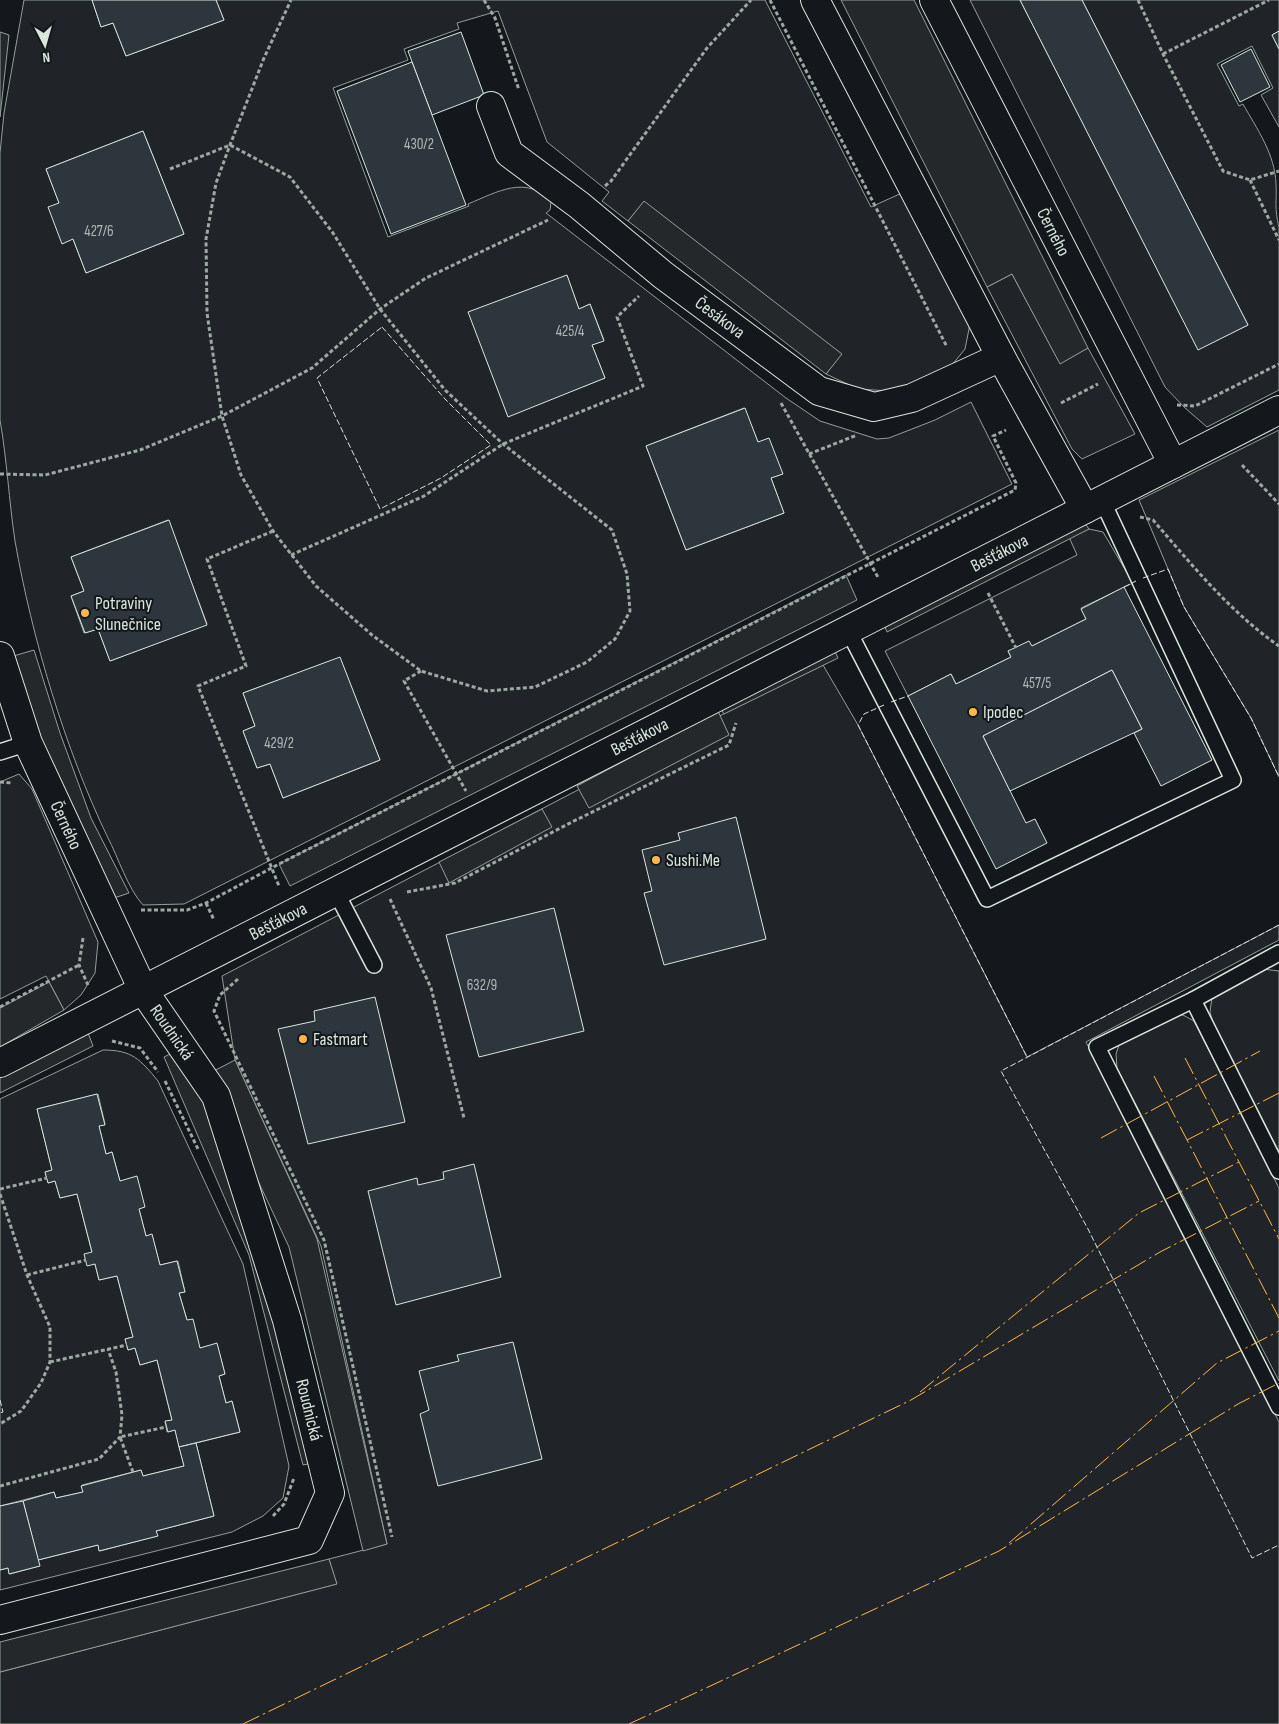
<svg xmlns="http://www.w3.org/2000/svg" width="1279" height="1724" font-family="'Sofia Sans Condensed',sans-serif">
<rect width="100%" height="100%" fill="#14181c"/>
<g fill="#202428" stroke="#939e99" fill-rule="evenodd">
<path d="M24,0H92L101,27L113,23L126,56L224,20L216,0H765L871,207L904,192L970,324L965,349L952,365L911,386L890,391L858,389L826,374L841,354L644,202L628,221L602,201L609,192L547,142L498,11L457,23L459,29L404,49L408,60L333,88L388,237L469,206L468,204C497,192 527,174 551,202L550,210L546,213L786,398L820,421L877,439L889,438L935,420L971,402L1012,484L184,904L143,905C128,889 118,857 108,838C65,749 32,638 15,541C9,501 7,460 0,420V153L4,113ZM143,131L184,234L86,273L46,169ZM567,276L579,309L590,304L604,340L592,345L605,378L508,416L469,312ZM744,408L758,442L782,474L771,478L784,513L686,550L646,446ZM168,520L207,624L110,661L98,629L84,633L71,596L84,591L71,557ZM340,658L380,760L283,798L270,764L257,768L243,731L255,726L243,693Z"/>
<path d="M970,0H1020L1198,349L1248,325L1082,0H1279V31L1272,35L1279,49V127L1261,95L1273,88L1252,46L1217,64L1239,106L1243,104C1257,129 1275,154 1276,184C1277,201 1274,208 1279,227V390L1207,427L1185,408L1165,387Z"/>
<polygon points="1012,274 1060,363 1088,348 1135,434 1082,459 1072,449 987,287"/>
<polygon points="1279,430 1279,777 1251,718 1184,607 1139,500"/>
<polygon points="1089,529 1103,532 1133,583 1081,608 1086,619 1032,646 1008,651 1011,657 956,684 951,674 908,696 885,651 1077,555 1069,537"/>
<polygon points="823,665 858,725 1027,1057 1279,925 1279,940 1086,1042 1279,1422 1279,1724 0,1724 0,1672 336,1584 329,1559 387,1544 321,1246 235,1060 222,976 752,699"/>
<polygon points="19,774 32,789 98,942 95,973 81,995 64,1010 46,976 0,999 0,782"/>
<polygon points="1263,969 1279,971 1279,1152 1213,1023 1210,1012 1212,997"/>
<polygon points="1171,1014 1183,1015 1194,1021 1279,1188 1279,1381 1117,1068 1116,1054 1120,1042"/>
<path d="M103,1050C132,1050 140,1059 158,1081L243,1264L289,1466L283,1498L263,1516L232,1532L0,1590V1570L8,1568L10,1574L39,1566L38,1560L98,1545L100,1551L157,1536L156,1531L214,1516L196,1443L240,1432L232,1401L226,1403L219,1376L225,1374L217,1344L200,1348L187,1320L179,1293L185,1292L178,1261L160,1265L152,1235L146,1236L139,1209L120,1181L112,1152L106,1154L99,1126L105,1124L98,1094L37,1109L52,1170L45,1172L48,1183L55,1181L60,1198L77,1194L99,1280L117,1276L133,1337L125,1339L128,1350L135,1348L140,1365L157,1360L172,1420L165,1422L167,1432L175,1430L184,1466L143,1476L141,1470L82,1485L83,1492L56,1498L54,1492L0,1506V1099Z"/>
</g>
<g fill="#24282b" stroke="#939e99">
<polygon points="841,0 914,0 1088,348 1060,364 1012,274 987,287"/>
<polygon points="0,32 9,35 0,117"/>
<polygon points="644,201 842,354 826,374 628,221"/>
<polygon points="1081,518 1089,529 887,632 881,618"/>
<polygon points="846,575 857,600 290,886 279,864"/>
<polygon points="832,645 838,658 724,714 717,703"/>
<polygon points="34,650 60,733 91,818 129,893 111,899 71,820 10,657"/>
<polygon points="718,711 729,735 589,808 577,786"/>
<polygon points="542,809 552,827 449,883 439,862"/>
<polygon points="49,982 64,1010 0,1047 0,1008"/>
<polygon points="88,1033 93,1046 0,1093 0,1075"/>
<polygon points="178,1050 241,1177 322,1461 303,1465 249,1255 164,1057"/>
<polygon points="235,1060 317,1239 387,1544 363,1551 289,1247 208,1074"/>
<polygon points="329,1559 337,1584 0,1672 0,1642"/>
</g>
<g fill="#2c363c" stroke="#d8e6dc">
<polygon points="92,0 216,0 224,20 126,56 113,23 101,27"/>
<polygon points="1020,0 1082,0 1248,325 1198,350"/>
<polygon points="1279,31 1279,49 1272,35"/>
<polygon points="461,32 484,95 432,115 408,51"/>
<polygon points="1251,49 1270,87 1240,102 1221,65"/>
<polygon points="412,62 466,205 391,234 337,91"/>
<polygon points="143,131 184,234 86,273 73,239 62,244 48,207 59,203 46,169"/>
<polygon points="567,275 579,309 590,304 604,341 592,345 605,378 508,417 468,312"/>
<polygon points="745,408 758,442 769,438 783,474 771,478 784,513 686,550 646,446"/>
<polygon points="169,520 207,625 110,661 98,629 85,633 71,596 84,591 71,557"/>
<polygon points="1124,587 1212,760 1161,786 1134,733 1142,729 1112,670 983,736 1026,823 1035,819 1047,843 996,869 908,696 951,674 956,684 1011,657 1008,651 1029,641 1032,646 1086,619 1081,609"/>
<polygon points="340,657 380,760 283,798 270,764 257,768 243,731 255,726 243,693"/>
<polygon points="1112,670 1142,729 1010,791 983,736"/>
<polygon points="736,817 766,939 664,965 644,893 652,891 642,850 680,840 678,833"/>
<polygon points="554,908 584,1031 479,1057 446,935"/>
<polygon points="375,997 405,1122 308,1144 278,1029 315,1021 314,1011"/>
<polygon points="97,1094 105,1125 99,1126 106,1154 112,1152 120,1181 137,1176 145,1207 139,1209 146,1236 152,1234 160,1265 177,1261 185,1292 179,1293 187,1320 193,1319 200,1348 217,1343 225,1374 219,1376 226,1403 232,1401 240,1432 179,1447 175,1430 168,1432 165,1421 172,1420 157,1360 140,1365 135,1348 128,1350 125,1339 133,1337 117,1276 99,1280 95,1264 87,1266 84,1254 92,1252 77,1194 60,1198 55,1181 48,1183 45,1172 52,1170 37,1109"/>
<polygon points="474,1164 501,1277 396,1305 368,1191 417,1178 418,1185 444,1179 443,1172"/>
<polygon points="513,1342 542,1459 438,1486 420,1414 429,1410 419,1371 459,1361 457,1355"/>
<polygon points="196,1443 214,1516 156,1531 158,1536 99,1551 98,1545 38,1560 23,1501 54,1492 56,1498 83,1492 81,1486 141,1470 143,1476 184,1466 179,1447"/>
<polygon points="23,1501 40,1566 9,1574 8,1568 0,1570 0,1506"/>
</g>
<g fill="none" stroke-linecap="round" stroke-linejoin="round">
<defs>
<g id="lane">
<polyline points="848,630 987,899 1233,780 1102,500"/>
<polyline points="0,752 28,743"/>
<polyline points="336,892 374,965"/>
<polyline points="1279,953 1193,1000 1279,1171"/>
<polyline points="1193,1000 1097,1047 1279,1407"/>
</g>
<g id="street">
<polyline points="815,0 1001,357 1085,509"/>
<path id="s1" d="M934,0L1173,464"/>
<path id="s2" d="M491,106L509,153L579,205L663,275L819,391L874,407L912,398L1001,357"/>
<path id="s3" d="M0,656L28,743L143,990L216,1096L287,1320L330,1493L309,1540L0,1620"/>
<path id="s4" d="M0,1063L1279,410"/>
</g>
</defs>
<use href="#lane" stroke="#d8e6dc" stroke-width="18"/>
<use href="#street" stroke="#d8e6dc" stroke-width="30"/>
<g stroke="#9da8a2" stroke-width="3" stroke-dasharray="4 2.5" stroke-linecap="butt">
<polyline points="484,0 495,18 519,90"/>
<polyline points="770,0 947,347"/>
<polyline points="1138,0 1163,54 1223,171 1250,180 1279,171"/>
<polyline points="1163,54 1269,0"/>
<polyline points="170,169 230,145 290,177 333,233 380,309 445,390 503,444 612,530 627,574 630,611 615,639 587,662 535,687 487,691 421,671 372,635 316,586 273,531 241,475 222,416 207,313 206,239 216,183 230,145 264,58 291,0"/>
<polyline points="1250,180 1279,240"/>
<polyline points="605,186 611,181 707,48 751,0"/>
<polyline points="781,403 879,579"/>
<polyline points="1061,403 1098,384"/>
<polyline points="1177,405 1195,406 1279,364"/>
<polyline points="809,454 857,435"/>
<polyline points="1242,465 1279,504"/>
<polyline points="0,474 45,475 140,450 222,416 312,368 380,309 426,278 548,220"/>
<path d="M1140,517L1153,520C1192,565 1230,612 1279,646"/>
<polyline points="273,531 207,559 246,666 198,686 279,886"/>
<polyline points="291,555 424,496 503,444 643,386 617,317 639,296"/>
<polyline points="988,593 1016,648"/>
<polyline points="421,671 404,681 466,791"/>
<polyline points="0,782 12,783"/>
<polyline points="407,892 455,883 572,822 729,745 736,723"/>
<polyline points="390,899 431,988 464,1118"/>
<polyline points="206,903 214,920"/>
<polyline points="141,910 187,910 206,903 279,864 1015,490 1016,483 993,436 1006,430"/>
<polyline points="83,938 79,965 88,985"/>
<polyline points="238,979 220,995 214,1011 324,1240 392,1537"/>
<polyline points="0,1007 79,965"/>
<polyline points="112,1041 140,1048 158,1072"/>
<polyline points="165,1081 198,1149"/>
<polyline points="0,1189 47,1178"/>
<polyline points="0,1194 27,1275 50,1327 50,1362 41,1383 21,1411 0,1424"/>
<polyline points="27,1275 86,1260"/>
<polyline points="50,1362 127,1345"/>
<polyline points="133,1472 120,1437 166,1427"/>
<polyline points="0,1486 99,1459 120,1437 122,1415 116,1372 108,1349"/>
<polyline points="273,1516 284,1504 294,1478"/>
</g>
<use href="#lane" stroke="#14181c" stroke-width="15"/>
<use href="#street" stroke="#14181c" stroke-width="28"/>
<g stroke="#d8e6dc" stroke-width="1" stroke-dasharray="6 2.5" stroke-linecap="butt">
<polygon points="382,327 445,399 491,445 441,478 380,509 317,378"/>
<polyline points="1143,578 1168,569 1184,607 1251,718 1279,777"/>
<polyline points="1124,587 1136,581"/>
<polyline points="891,702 908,696"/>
<polyline points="884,705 864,714 858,725 1027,1057"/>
<polyline points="1279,925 1001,1071 1088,1229 1252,1558 1279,1545"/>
<polyline points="0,1400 3,1412 0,1413"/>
</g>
<g stroke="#ffb74d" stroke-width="1" stroke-dasharray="18 4 2.5 4" stroke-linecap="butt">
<polyline points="1185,1058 1279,1239"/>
<polyline points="1154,1076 1279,1318"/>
<polyline points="1101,1138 1260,1051"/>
<polyline points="1187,1140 1279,1093"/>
<polyline points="920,1392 1139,1213 1239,1162"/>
<polyline points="1009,1543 1217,1363 1279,1331"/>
<polyline points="243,1724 911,1400 1160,1252 1259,1201"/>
<polyline points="629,1724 999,1551 1238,1404 1279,1383"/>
</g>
</g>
<g fill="#ffb74d" stroke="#14181c" stroke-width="2">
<circle cx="85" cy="613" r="5"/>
<circle cx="973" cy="712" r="5"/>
<circle cx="656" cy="860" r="5"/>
<circle cx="303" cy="1039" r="5"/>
</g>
<g text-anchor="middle" stroke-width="4" stroke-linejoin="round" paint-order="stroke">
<g font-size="15" fill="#adbab4">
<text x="419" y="149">430/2</text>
<text x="99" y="236">427/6</text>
<text x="570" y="336">425/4</text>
<text x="1037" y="688">457/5</text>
<text x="279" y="748">429/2</text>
<text x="482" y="990">632/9</text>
</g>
<g font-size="18" fill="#d8e6dc" stroke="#14181c">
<text dy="6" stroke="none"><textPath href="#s1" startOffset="261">Černého</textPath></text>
<text dy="6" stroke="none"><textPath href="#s2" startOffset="318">Česákova</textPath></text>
<text dy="6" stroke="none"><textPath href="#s4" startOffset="1122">Bešťákova</textPath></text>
<text dy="6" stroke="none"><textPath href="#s4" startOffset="718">Bešťákova</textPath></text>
<text dy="6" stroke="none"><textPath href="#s3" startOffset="182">Černého</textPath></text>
<text dy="6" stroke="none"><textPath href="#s4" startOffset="312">Bešťákova</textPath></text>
<text dy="6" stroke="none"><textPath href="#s3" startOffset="415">Roudnická</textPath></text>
<text dy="6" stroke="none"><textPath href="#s3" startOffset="820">Roudnická</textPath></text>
</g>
<g font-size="18" fill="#d8e6dc" stroke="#14181c" text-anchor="start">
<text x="95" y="609">Potraviny<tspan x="95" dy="21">Slunečnice</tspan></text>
<text x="983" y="718">Ipodec</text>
<text x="666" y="866">Sushi.Me</text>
<text x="313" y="1045">Fastmart</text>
</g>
</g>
<g transform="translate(45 45) rotate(174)" stroke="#14181c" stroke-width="4" paint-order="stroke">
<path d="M0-4L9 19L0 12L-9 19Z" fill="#d8e6dc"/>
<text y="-8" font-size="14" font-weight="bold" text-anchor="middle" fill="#d8e6dc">N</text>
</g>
</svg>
